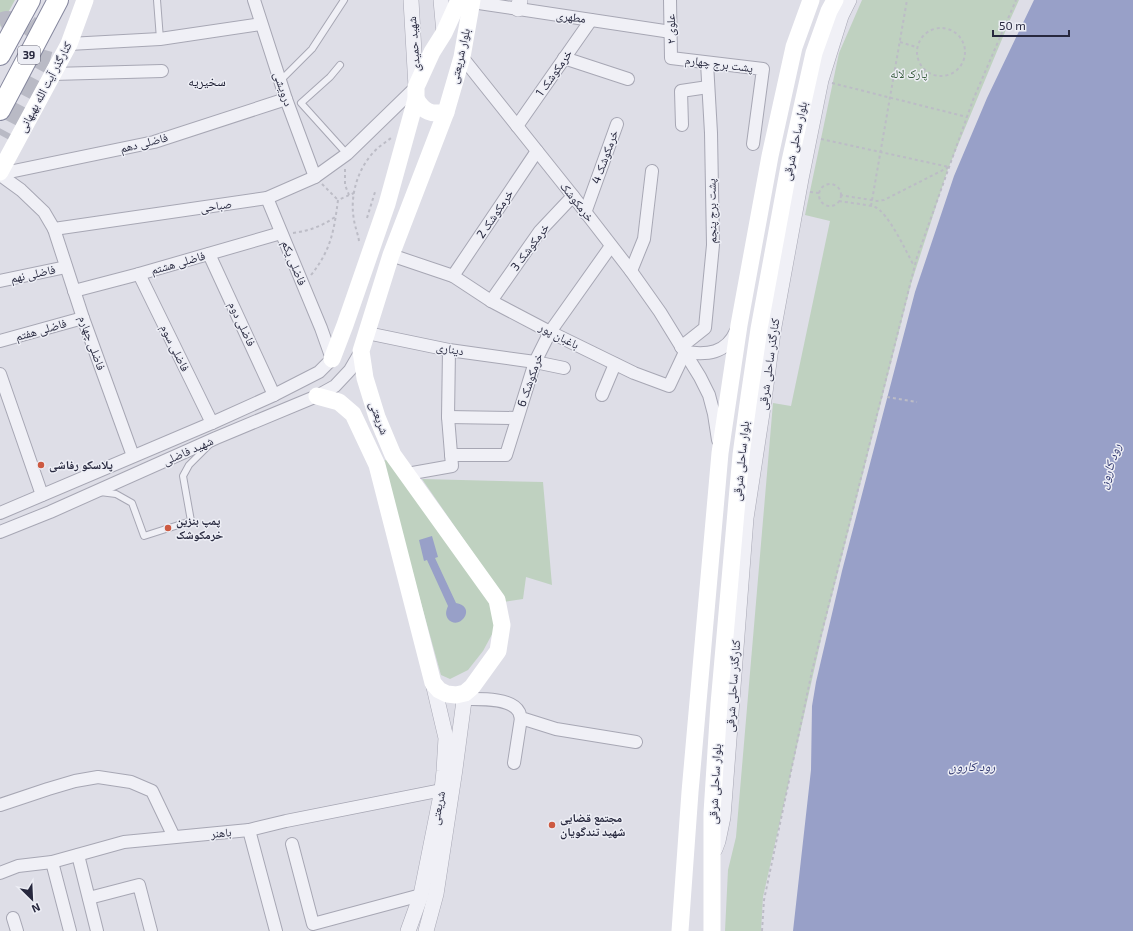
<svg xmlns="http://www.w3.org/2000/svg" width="1133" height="931" font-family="'Exo 2','Noto Naskh Arabic',sans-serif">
<rect width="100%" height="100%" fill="#dedee7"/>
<g fill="#bfd1c0">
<polygon points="0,0 15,0 0,27"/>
<polygon points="862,0 1019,0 1010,20 948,169 911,284 822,635 763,897 761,931 725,931 728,870 736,837 773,403 791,406 830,221 805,215 839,53"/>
<polygon points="389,458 492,601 497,625 483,651 468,670 450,679 441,675 382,462"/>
<polygon points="422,479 543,482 552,585 526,577 523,599 503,602 498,589"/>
</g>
<g fill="#98a0c8">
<polygon points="1034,0 1133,0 1133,931 793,931 811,770 812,706 816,682 842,571 896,364 915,292 954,176 987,98"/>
<path d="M432,536L438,557L435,558L456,603C478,607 459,632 448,619C445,614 446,611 448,606L427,560L424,561L419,540Z"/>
</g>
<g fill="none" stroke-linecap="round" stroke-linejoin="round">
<polyline stroke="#b9bac5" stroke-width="20" stroke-dasharray="20 10" stroke-linecap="butt" points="0,23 6,21 25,22 39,33 43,48 40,59 0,135"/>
<defs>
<g id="service">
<polyline points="157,0 160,39"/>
<polyline points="340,65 330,77 301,103 347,154"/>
<polyline points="280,81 312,49 344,0"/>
<polyline points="100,492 116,494 132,503 144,536 191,521 183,476 189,465 209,445"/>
</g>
<g id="minor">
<polyline points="254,0 286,99 315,177"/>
<polyline points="670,0 671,58 763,69 753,144"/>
<polyline points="472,2 671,32"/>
<polyline points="69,44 160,39 261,24"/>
<polyline points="462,57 573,196 631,271 660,312 700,377 709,395 714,414 718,440"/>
<polyline points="564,58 628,79"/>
<polyline points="53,74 162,71"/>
<polyline points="682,125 681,91 708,87"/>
<polyline points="517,126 591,20"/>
<polyline points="0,174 154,142 286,99"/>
<polyline points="0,175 21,190 44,212 54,229 267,198 315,177 347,154 416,87"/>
<polyline points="585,213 617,124"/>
<polyline points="54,229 83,318 133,456"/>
<polyline points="209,254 274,395"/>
<polyline points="391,255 453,276 491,301 550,332 634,373 669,386 685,352"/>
<polyline points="631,271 644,239 652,171"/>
<polyline points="139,274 212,423"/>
<polyline points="453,276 537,151"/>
<polyline points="0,281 66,267"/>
<polyline points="74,291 139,274 281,233"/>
<polyline points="491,301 540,231 573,196"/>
<polyline points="367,333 449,350 535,362 564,368"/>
<polyline points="0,341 83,318"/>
<polyline points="681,347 705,328 713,245 711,133 707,63"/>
<path d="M685,352C707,355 726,354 736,331"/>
<polyline points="0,374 42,495"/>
<polyline points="602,395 615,364"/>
<polyline points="448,417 517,418"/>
<polyline points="451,455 506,455 535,362 550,332 611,246"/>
<polyline points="407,474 452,466 448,417 449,350"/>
<polyline points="0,513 212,423 274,395 319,372 332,359 321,328 267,198"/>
<polyline points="0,532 50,512 216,438 317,396 335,386 350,370 361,351"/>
<path d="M464,699C478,699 511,697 519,712C520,714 520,716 521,718L556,729L636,742"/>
<polyline points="514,763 521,718"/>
<polyline points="0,805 48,789 75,781 98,777 131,782 152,791 174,837"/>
<polyline points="249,830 276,931"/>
<polyline points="292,844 313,924 421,895"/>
<polyline points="78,855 97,931"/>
<polyline points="52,862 70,931"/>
<polyline points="0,873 18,866 52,862 124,842 249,830 286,821 442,790"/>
<polyline points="89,898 139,885 151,931"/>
<polyline points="13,918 17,931"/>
</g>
<g id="tertiary">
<polyline points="411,0 416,87"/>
<polyline points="441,0 444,33"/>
<polyline points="518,9 520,0"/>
<polyline points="715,849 718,841 723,817 746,518 764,400 773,332 801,179 821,80 841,16 849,0"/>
<polyline points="408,931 421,895 442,790 444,771 446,738 433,683"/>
<polyline points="426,931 436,894 455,769 465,693"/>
</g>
<g id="trunk">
<polyline points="0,55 30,0"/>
<polyline points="0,110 58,0"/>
</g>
</defs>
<use href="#service" stroke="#a7a7b4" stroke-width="8"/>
<use href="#minor" stroke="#a7a7b4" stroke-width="14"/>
<use href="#tertiary" stroke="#a7a7b4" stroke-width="16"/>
<use href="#trunk" stroke="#85879e" stroke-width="22"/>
<g stroke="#bcbcc6" stroke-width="2" stroke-dasharray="3 3" stroke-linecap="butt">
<circle cx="941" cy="52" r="24"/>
<polyline points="900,42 916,47"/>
<polyline points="832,83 967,117"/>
<polyline points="821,139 949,167"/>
<polyline points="345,169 345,185 349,195"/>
<polyline points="322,184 338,200"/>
<circle cx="830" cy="195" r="11"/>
<polyline points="810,192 819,193"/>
<polyline points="840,195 877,201 884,200 949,167"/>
<path d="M839,201C850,203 865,204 875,207C888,212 907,253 914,266"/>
<polyline points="871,206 907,0"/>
<polyline points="367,218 375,192"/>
<path d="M293,233C309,231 322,226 335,217"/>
<path d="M359,241C358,234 355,227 354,220C349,194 359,164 379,147C383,144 387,141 391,138"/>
<path d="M311,275C331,250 334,231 338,200L354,193"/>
<polyline points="887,397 917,402"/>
<polyline points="762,931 764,900 812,671 917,257 973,100 1016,0"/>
</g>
<use href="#service" stroke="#f0f0f6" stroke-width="6"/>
<use href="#minor" stroke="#f0f0f6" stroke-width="12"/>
<use href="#tertiary" stroke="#f0f0f6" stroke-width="15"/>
<g stroke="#fff" stroke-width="17">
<path d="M416,99C424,112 431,115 446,112"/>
<polyline points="0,172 69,44 85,0"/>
<polyline points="332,359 345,325 387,204 416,99 416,87 432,52 444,33 459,0"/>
<polyline points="317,396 339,402 353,414 377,465 433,683 439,690 447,694 456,695 465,693 472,687 498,651 502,625 497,600 393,455 377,417 365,378 361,351 391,255 446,112 462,57 472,0"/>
<polyline points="680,931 690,792 720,453 739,325 770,156 794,47 811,0"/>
<polyline points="712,931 712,813 719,704 741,455 749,397 759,329 790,161 814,53 829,11 835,0"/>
</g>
<use href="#trunk" stroke="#fff" stroke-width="20"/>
</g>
<g fill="#cd5a42" stroke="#edeef5" stroke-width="1.5">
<circle cx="41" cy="465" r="4"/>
<circle cx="168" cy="528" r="4"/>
<circle cx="552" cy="825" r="4"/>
</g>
<g text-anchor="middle" stroke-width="3" stroke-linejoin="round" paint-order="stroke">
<rect fill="#edeef5" stroke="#626375" stroke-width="1" x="18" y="46" width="22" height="18" rx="3"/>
<g font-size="11" font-weight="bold" fill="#27283e">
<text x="29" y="59">39</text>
</g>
<g font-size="12" fill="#27283e" stroke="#edeef5">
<text transform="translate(571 17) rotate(8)" y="4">مطهری</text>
<text transform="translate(671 29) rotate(-91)" y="4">علوی ۲</text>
<text transform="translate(414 44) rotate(-94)" y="4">شهید حمیدی</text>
<text transform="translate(460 56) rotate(-77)" y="4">بلوار شریعتی</text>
<text transform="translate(719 64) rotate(7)" y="4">پشت برج چهارم</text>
<text transform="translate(554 73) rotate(-55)" y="4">خرمکوشک 1</text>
<text transform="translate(45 87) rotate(-62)" y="4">کنارگذر آیت الله بهبهانی</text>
<text transform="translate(283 89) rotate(71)" y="4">درویشی</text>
<text transform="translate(795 141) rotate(-78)" y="4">بلوار ساحلی شرقی</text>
<text transform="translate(144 143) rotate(-14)" y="4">فاضلی دهم</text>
<text transform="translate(605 157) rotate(-70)" y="4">خرمکوشک 4</text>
<text transform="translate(577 202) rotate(52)" y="4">خرمکوشک</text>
<text transform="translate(216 206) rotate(-8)" y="4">صباحی</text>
<text transform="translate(712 211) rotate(-91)" y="4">پشت برج پنجم</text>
<text transform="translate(495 214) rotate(-56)" y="4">خرمکوشک 2</text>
<text transform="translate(530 247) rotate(-53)" y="4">خرمکوشک 3</text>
<text transform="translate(178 263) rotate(-16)" y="4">فاضلی هشتم</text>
<text transform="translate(294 263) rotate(68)" y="4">فاضلی یکم</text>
<text transform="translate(33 274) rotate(-12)" y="4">فاضلی نهم</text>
<text transform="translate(242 324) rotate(65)" y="4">فاضلی دوم</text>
<text transform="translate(41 330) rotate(-16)" y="4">فاضلی هفتم</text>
<text transform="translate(559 336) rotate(27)" y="4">باغبان پور</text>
<text transform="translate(92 343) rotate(70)" y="4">فاضلی چهارم</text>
<text transform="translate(175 348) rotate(64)" y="4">فاضلی سوم</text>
<text transform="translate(450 349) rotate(10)" y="4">دیناری</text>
<text transform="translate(769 364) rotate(-82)" y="4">کنارگذر ساحلی شرقی</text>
<text transform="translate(530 380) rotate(-71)" y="4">خرمکوشک 6</text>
<text transform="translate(379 418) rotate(70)" y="4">شریعتی</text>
<text transform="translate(188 451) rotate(-24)" y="4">شهید فاضلی</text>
<text transform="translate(741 461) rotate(-84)" y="4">بلوار ساحلی شرقی</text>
<text transform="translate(733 686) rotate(-86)" y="4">کنارگذر ساحلی شرقی</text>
<text transform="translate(715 784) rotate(-87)" y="4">بلوار ساحلی شرقی</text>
<text transform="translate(438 808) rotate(-79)" y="4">شریعتی</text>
<text transform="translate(221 833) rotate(-5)" y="4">باهنر</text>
</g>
<g font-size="12" fill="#345a39" stroke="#edeef5">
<text x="909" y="78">پارک لاله</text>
</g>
<g font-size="12" font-weight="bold" fill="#27283e" stroke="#edeef5" text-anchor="start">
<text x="49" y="469">پلاسکو رفاشی</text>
<text x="176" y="525">پمپ بنزین<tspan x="176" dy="14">خرمکوشک</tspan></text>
<text x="560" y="822">مجتمع قضایی<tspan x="560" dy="14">شهید تندگویان</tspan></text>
</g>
<g font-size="13" fill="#191a2f" stroke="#edeef5">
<text x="207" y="86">سخیریه</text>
</g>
<g font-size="13" font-style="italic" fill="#313972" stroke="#edeef5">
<text transform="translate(1109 466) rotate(-72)" y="5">رود کارون</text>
<text x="972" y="771">رود کارون</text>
</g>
</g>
<g transform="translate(32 899) rotate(156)" stroke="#edeef5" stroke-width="3" paint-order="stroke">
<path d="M0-3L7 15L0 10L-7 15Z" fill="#27283e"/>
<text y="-6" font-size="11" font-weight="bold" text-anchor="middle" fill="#27283e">N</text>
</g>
<path d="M993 30v6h76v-6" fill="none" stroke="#27283e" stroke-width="2"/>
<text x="999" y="30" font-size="12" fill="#27283e" stroke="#edeef5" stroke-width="3" paint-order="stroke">50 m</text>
</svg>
